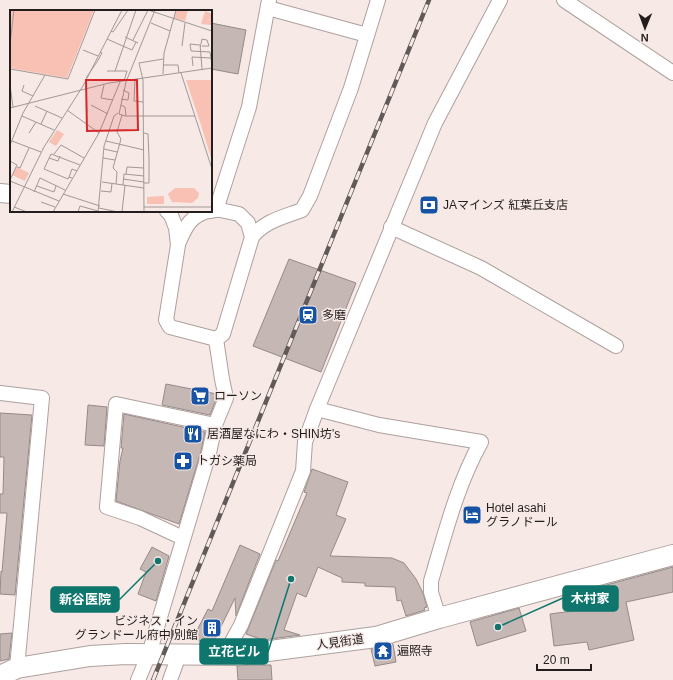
<svg xmlns="http://www.w3.org/2000/svg" width="673" height="680" font-family="Helvetica,'Noto Sans JP',sans-serif">
<rect width="100%" height="100%" fill="#f6e9e6"/>
<g fill="#c4b7b4" stroke="#968a88">
<polygon points="211,23 246,30 238,74 211,69"/>
<polygon points="289,259 356,283 321,372 253,346"/>
<polygon points="166,384 217,394 215,402 210,415 162,405"/>
<polygon points="88,405 107,407 104,446 85,445"/>
<polygon points="0,413 32,415 15,595 0,594 1,571 2,572 7,513 0,513 0,494 3,494 4,457 0,457"/>
<polygon points="124,414 205,432 201,451 179,524 116,501 120,461 123,448 121,448"/>
<polygon points="312,469 348,482 336,515 346,519 330,556 392,558 404,563 416,579 423,593 427,607 424,608 425,610 406,616 401,600 397,601 395,587 365,586 365,583 342,582 342,578 318,567 306,597 297,593 284,630 300,635 263,640 246,634 276,560 278,561 307,493 304,492"/>
<polygon points="240,545 260,554 236,616 235,598 213,643 205,643 193,638 208,609 212,611"/>
<polygon points="152,547 169,556 156,601 138,594 146,572 140,569"/>
<polygon points="673,567 673,592 626,602 634,640 589,650 587,642 554,646 550,614 587,609 586,605 595,603 594,596 600,595 599,587"/>
<polygon points="519,608 526,631 477,646 470,622"/>
<polygon points="12,633 9,659 0,661 0,634"/>
<polygon points="393,644 396,662 375,666 371,649"/>
<polygon points="248,665 271,665 272,680 238,680 237,666"/>
</g>
<g fill="none" stroke-linecap="round" stroke-linejoin="round">
<defs>
<g id="minor">
<polyline points="564,0 673,73"/>
<polyline points="268,8 367,35"/>
<polyline points="167,211 171,215 176,228 178,245 166,320 170,327 216,339 223,334 252,237 248,223 239,214 211,208"/>
<polyline points="211,211 216,210 249,107 269,0"/>
<polyline points="391,227 481,268 616,346"/>
<path d="M252,237C264,221 284,217 302,210L310,196L351,88L378,0"/>
<path d="M178,244C185,228 190,215 209,211"/>
<polyline points="0,393 42,398 17,668"/>
<path d="M317,409L379,425L481,442C457,485 445,534 431,581V592L439,618"/>
<polyline points="183,538 140,518 107,507 116,404 215,425"/>
<polyline points="224,656 241,625 303,471 305,442 317,409 435,123 500,0"/>
<polyline points="138,680 149,654 209,453 215,425 226,398 222,379 216,339"/>
<polyline points="170,680 179,655"/>
</g>
<polyline id="tertiary" points="0,193 11,194"/>
<polyline id="secondary" points="0,676 17,668 90,656 126,654 239,655 376,637 439,618 673,555"/>
</defs>
<use href="#minor" stroke="#ada19e" stroke-width="16"/>
<use href="#tertiary" stroke="#ada19e" stroke-width="20"/>
<use href="#secondary" stroke="#ada19e" stroke-width="22"/>
<use href="#minor" stroke="#fff" stroke-width="14"/>
<use href="#tertiary" stroke="#fff" stroke-width="18"/>
<use href="#secondary" stroke="#fff" stroke-width="20"/>
<defs>
<polyline id="rail" points="153,680 429,0"/>
</defs>
<use href="#rail" stroke="#615a58" stroke-width="4.5"/>
<use href="#rail" stroke="#f6e9e6" stroke-width="3" stroke-dasharray="9" stroke-linecap="butt"/>
</g>
<defs>
<symbol id="bank-square" viewBox="-11 -11 22 22"><rect x="-9" y="-9" width="18" height="18" rx="4" fill="#1653a4" stroke="#f6e9e6"/><path d="M-6-4H6V4H-6ZM0-2.3a2.3 2.3 0 1 0 0 4.6a2.3 2.3 0 1 0 0-4.6Z" fill="#fff"/></symbol>
<symbol id="station-square" viewBox="-11 -11 22 22"><rect x="-9" y="-9" width="18" height="18" rx="4" fill="#1653a4" stroke="#f6e9e6"/><path d="M-3-6H3Q5-6 5-4V2Q5 4 3 4L4.5 6H3L1.5 4h-3L-3 6H-4.5L-3 4Q-5 4-5 2V-4Q-5-6-3-6ZM-3.5-4v3h7v-3ZM-3.5 1v1.5H-2V1ZM2 1v1.5H3.5V1Z" fill="#fff"/></symbol>
<symbol id="supermarket-square" viewBox="-11 -11 22 22"><rect x="-9" y="-9" width="18" height="18" rx="4" fill="#1653a4" stroke="#f6e9e6"/><path d="M-6-5.5h2.5l.6 2H6L4.5 2H-2.5L-4.4-4H-6ZM-1.5 3.2a1.3 1.3 0 1 0 .1 0ZM3 3.2a1.3 1.3 0 1 0 .1 0Z" fill="#fff"/></symbol>
<symbol id="restaurant-square" viewBox="-11 -11 22 22"><rect x="-9" y="-9" width="18" height="18" rx="4" fill="#1653a4" stroke="#f6e9e6"/><path d="M-5-6h1v4h1v-4h1v4h1v-4h1v5L-1.5 .5V6h-2V.5L-5-1ZM5-6V6H3V1.5H1.5Q1.5-4 5-6Z" fill="#fff"/></symbol>
<symbol id="pharmacy-square" viewBox="-11 -11 22 22"><rect x="-9" y="-9" width="18" height="18" rx="4" fill="#1653a4" stroke="#f6e9e6"/><path d="M-2-6h4v4h4v4h-4v4h-4v-4h-4v-4h4Z" fill="#fff"/></symbol>
<symbol id="hotel-square" viewBox="-11 -11 22 22"><rect x="-9" y="-9" width="18" height="18" rx="4" fill="#1653a4" stroke="#f6e9e6"/><path d="M-6-4.5h1.5V1H6V5H4.5V3h-9V5H-6ZM-4 0a1.8 1.8 0 1 1 3.6 0ZM.5 0V-2.5h3Q6-2.5 6 0Z" fill="#fff"/></symbol>
<symbol id="building-square" viewBox="-11 -11 22 22"><rect x="-9" y="-9" width="18" height="18" rx="4" fill="#1653a4" stroke="#f6e9e6"/><path d="M-4-6H4V6H1V3H-1V6H-4ZM-2.5-4.3h1.7v1.8h-1.7ZM.8-4.3h1.7v1.8H.8ZM-2.5-1h1.7V.8h-1.7ZM.8-1h1.7V.8H.8Z" fill="#fff"/></symbol>
<symbol id="temple-square" viewBox="-11 -11 22 22"><rect x="-9" y="-9" width="18" height="18" rx="4" fill="#1653a4" stroke="#f6e9e6"/><path d="M0-6L5-2H3V0L6.5 2.5H4V6H1.5V3h-3V6H-4V2.5H-6.5L-3 0V-2H-5Z" fill="#fff"/></symbol>
</defs>
<g fill-rule="evenodd">
<use href="#bank-square" x="418" y="194" width="22" height="22"/>
<use href="#station-square" x="297" y="304" width="22" height="22"/>
<use href="#supermarket-square" x="189" y="385" width="22" height="22"/>
<use href="#restaurant-square" x="182" y="423" width="22" height="22"/>
<use href="#pharmacy-square" x="172" y="450" width="22" height="22"/>
<use href="#hotel-square" x="461" y="504" width="22" height="22"/>
<use href="#building-square" x="201" y="617" width="22" height="22"/>
<use href="#temple-square" x="372" y="640" width="22" height="22"/>
</g>
<g text-anchor="middle" stroke-width="3" stroke-linejoin="round" paint-order="stroke">
<g font-size="12" fill="#231e1d" stroke="#f6e9e6" text-anchor="start">
<text x="443" y="209">JAマインズ 紅葉丘支店</text>
<text x="322" y="319">多磨</text>
<text x="214" y="400">ローソン</text>
<text x="207" y="438">居酒屋なにわ・SHIN坊’s</text>
<text x="197" y="465">トガシ薬局</text>
<text x="486" y="512">Hotel asahi<tspan x="486" dy="14">グラノドール</tspan></text>
<text x="198" y="625" text-anchor="end">ビジネス・イン<tspan x="198" dy="14">グランドール府中 別館</tspan></text>
<text x="397" y="655">遍照寺</text>
</g>
<g font-size="12" fill="#231e1d" stroke="#f6e9e6">
<text transform="translate(340 642) rotate(-8)" y="4">人見街道</text>
</g>
</g>
<g transform="translate(10 10)">
<rect width="202" height="202" fill="#f6e9e6"/>
<path d="M0,0H84L57,68L0,58ZM166,0H178L175,11L164,8ZM195,1L202,4V10L197,9L202,11V19L201,15L191,14ZM176,70H202V151L191,115ZM47,120L54,124L46,136L39,132ZM7,157L19,163L15,171L2,165ZM165,178H184L189,183L188,188L182,193L162,192L158,184ZM154,186V194H137V187Z" fill="#f8c1b4"/>
<path fill="none" stroke="#a29896" stroke-width="1" d="M138,0L202,21M141,13L160,21M101,21L103,22L118,0M115,27L128,33M97,29L122,40L126,32M123,30L138,0M0,34L4,0M191,34L192,29L197,30L199,36H192M189,35L180,34L181,41L200,42L202,55M172,36L175,13M191,37L190,34L192,59M73,40L88,46M153,55H168L169,63M183,56L182,47L201,48M0,59L58,69L85,0M97,61H117L114,71M105,61L126,0M171,63L202,159M153,64L154,43L166,0M76,68L87,52L92,43L90,42M125,70L124,91L133,92M0,75L3,97M14,75L12,81L23,86M94,75L91,88L103,90M111,89L118,90L119,83L113,80M81,95L98,104M111,95L116,72L145,0M25,96L52,108M0,98L99,73L202,58M57,100L89,123M12,106L44,120M116,106L115,97L111,95L109,104L115,106H185M31,114L37,101M19,123L26,112M134,123L138,124L139,149V173H134M2,131L31,142M96,131L134,140M0,135L13,103L35,65M94,139L107,142M44,144L51,135L74,148M39,148L48,151L50,146M93,148L105,150M0,151L7,155L0,170M7,157L10,158L19,138M116,164L117,157L134,158M59,167L62,159L67,161M62,168L59,167L58,169L34,159L41,144L70,155M113,169L134,172M0,171L49,191M92,172L134,178M106,174L107,162L103,158L111,129L107,122L112,105M113,175L114,164L134,166M27,176L44,182L46,176M91,181L101,182L102,173M24,182L30,168L55,180M53,184L90,196M31,192L45,197M4,197L17,202M134,197H202M89,198L108,202M2,202L34,137L73,76L112,0M43,202L89,123L110,72M68,202L70,196L88,201M88,202L94,136L104,106L108,103M112,202L115,175M134,202L133,70L129,53L153,49"/>
<path fill="#d62828" fill-opacity="0.15" stroke="#d62828" stroke-width="2" d="M76,70H127L128,120L77,121Z"/>
<rect width="202" height="202" fill="none" stroke="#231e1d" stroke-width="2"/>
</g>
<path fill="none" stroke="#0f766e" stroke-width="1.5" d="M498 627L563 598M158 561L119 600M291 579L268 652"/>
<g fill="#0f766e" stroke="#f6e9e6" stroke-width="1.5">
<circle cx="498" cy="627" r="4"/>
<circle cx="158" cy="561" r="4"/>
<circle cx="291" cy="579" r="4"/>
</g>
<g fill="#0f766e" stroke="#0f766e" stroke-width="1.5">
<rect x="563" y="586" width="55" height="25" rx="4"/>
<rect x="51" y="587" width="68" height="25" rx="4"/>
<rect x="200" y="639" width="68" height="25" rx="4"/>
</g>
<g font-size="13" text-anchor="middle" font-weight="bold" fill="#fff">
<text x="590" y="603">木村家</text>
<text x="85" y="604">新谷医院</text>
<text x="234" y="656">立花ビル</text>
</g>
<g transform="translate(645 28) rotate(181)" stroke="#f6e9e6" stroke-width="3" paint-order="stroke">
<path d="M0-3L7 15L0 10L-7 15Z" fill="#231e1d"/>
<text y="-6" font-size="11" font-weight="bold" text-anchor="middle" fill="#231e1d">N</text>
</g>
<path d="M537 664v6h54v-6" fill="none" stroke="#231e1d" stroke-width="2"/>
<text x="543" y="664" font-size="12" fill="#231e1d" stroke="#f6e9e6" stroke-width="3" paint-order="stroke">20 m</text>
</svg>
